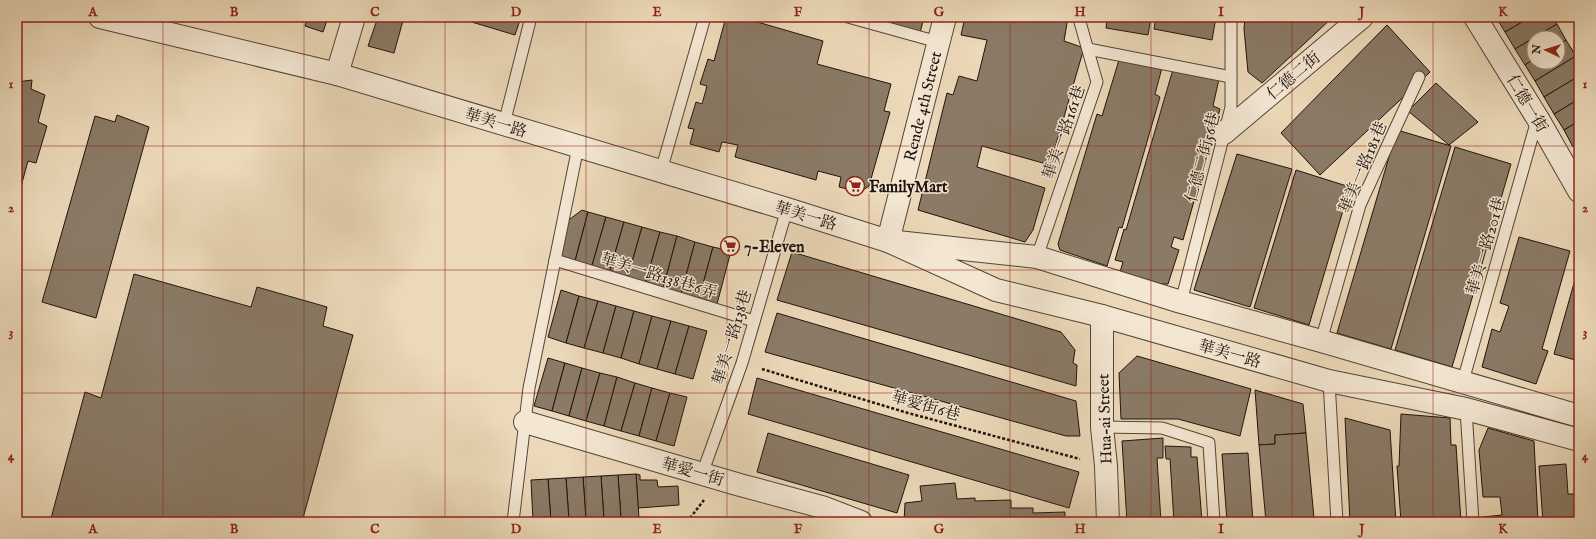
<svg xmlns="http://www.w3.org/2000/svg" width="1596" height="539" font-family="'IM FELL English','Noto Serif TC',serif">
<rect width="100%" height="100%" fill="#ecd9b9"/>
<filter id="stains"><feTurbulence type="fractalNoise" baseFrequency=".005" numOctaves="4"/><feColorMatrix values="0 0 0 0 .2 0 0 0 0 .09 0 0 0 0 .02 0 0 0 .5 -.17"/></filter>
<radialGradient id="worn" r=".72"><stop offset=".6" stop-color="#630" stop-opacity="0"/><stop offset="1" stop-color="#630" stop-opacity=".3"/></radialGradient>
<g fill="#8a7a66" stroke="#20130d">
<polygon points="308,17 328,17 323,32 305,26"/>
<polygon points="378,17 404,17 394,53 368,46"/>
<polygon points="455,17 521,17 515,35"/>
<polygon points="726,17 740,17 823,41 817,64 891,84 884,111 890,112 869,186 860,192 839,187 841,177 818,171 816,180 735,157 738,145 722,142 719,152 690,144 694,129 688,128 696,102 702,104 707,86 700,84 708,59 714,61"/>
<polygon points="864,17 924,17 920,33"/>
<polygon points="965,17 1068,17 1064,41 1084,48 1050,165 982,146 977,167 1045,188 1033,230 1025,242 918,210 947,93 953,95 959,76 977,81 987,40 961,35"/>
<polygon points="1098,17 1151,17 1148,35 1106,28 1107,20 1097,19"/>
<polygon points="1156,17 1216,17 1212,40 1154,29"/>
<polygon points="1245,17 1333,17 1262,83 1248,72 1244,29"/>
<polygon points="1496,17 1531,17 1505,32"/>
<polygon points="1531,17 1553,17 1557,24 1515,49 1505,32"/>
<polygon points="1571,17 1579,17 1579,30"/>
<polygon points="1557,24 1566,40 1558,45 1558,38 1534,38 1534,59 1525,65 1515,49"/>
<polygon points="1387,25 1430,72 1320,175 1281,133"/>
<polygon points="1566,40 1576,56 1535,81 1525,65 1534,59 1534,62 1558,62 1558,45"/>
<polygon points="1122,50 1163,64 1155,94 1160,97 1122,228 1119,227 1107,266 1060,250 1058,244 1097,114 1102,116"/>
<polygon points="1576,56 1579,62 1579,76 1544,97 1535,81"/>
<polygon points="1174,66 1219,79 1213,106 1220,109 1183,240 1174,237 1171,247 1179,250 1168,284 1162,284 1120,272 1123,262 1115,260 1124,229 1126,230"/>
<polygon points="1579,76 1579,99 1554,114 1544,97"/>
<polygon points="32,80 31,89 45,95 38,122 47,126 36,163 28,161 17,201 17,82"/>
<polygon points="1436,83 1478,122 1449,145 1408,111"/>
<polygon points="1579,99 1579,121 1564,130 1554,114"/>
<polygon points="117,115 149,127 96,318 42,302 95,116 115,122"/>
<polygon points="1579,121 1579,143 1573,147 1564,130"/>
<polygon points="1397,130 1451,146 1391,349 1337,333"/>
<polygon points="1455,147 1511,164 1452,367 1395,350"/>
<polygon points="1237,154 1292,169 1250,307 1194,290"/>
<polygon points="1296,170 1350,187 1309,325 1254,308"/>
<polygon points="582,210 588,212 574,265 555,258 566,222"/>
<polygon points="588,212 606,217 591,269 574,265"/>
<polygon points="606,217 624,222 609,274 591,269"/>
<polygon points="624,222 642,227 627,280 609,274"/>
<polygon points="642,227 660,232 645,284 627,280"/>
<polygon points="660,232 677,236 663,289 645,284"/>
<polygon points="677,236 695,242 681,294 663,289"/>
<polygon points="1519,237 1570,251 1542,349 1548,351 1536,384 1482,367 1492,329 1500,332 1509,306 1500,303"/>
<polygon points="695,242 713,247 699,299 681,294"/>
<polygon points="713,247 731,251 717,304 699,299"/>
<polygon points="792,252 1061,332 1075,350 1073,363 1077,365 1076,386 777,300"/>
<polygon points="134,274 251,307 257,287 327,307 323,326 353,335 302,522 50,522 85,392 101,398"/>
<polygon points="1576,276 1579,277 1579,361 1554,354"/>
<polygon points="561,290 579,296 566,343 548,337"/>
<polygon points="579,296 598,301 584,348 566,343"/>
<polygon points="598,301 616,306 603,353 584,348"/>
<polygon points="616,306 634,311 621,358 603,353"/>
<polygon points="634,311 652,316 639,364 621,358"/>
<polygon points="777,313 1076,401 1080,436 1066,436 765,352"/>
<polygon points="652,316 671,321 657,369 639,364"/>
<polygon points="671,321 689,326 675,374 657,369"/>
<polygon points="689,326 707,331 693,379 675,374"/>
<polygon points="1137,356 1251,389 1240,436 1178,419 1121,419 1119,373"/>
<polygon points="548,358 565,363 552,411 534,406"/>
<polygon points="565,363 582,368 569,416 552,411"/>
<polygon points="582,368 600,373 586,421 569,416"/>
<polygon points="600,373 617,377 604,426 586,421"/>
<polygon points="617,377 635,383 621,431 604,426"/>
<polygon points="757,378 1079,472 1069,508 748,414"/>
<polygon points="635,383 652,388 639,436 621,431"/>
<polygon points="652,388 670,393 656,441 639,436"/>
<polygon points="1255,390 1303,404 1306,433 1275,435 1275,444 1259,445"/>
<polygon points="670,393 687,397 674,446 656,441"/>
<polygon points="1401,414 1450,418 1451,445 1456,445 1461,522 1401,522 1397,466 1399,466"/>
<polygon points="1345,418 1390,430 1396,522 1350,522"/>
<polygon points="1488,428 1534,441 1538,522 1483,522 1483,517 1502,515 1500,497 1483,497 1479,450"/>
<polygon points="768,433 909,475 897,513 757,472"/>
<polygon points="1306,433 1314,518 1266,522 1259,445 1275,444 1275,435"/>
<polygon points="1163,438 1163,458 1157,458 1161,522 1127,522 1122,441"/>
<polygon points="1165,446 1191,447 1191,457 1197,457 1202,522 1174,522 1170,459 1166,459"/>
<polygon points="1248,453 1253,522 1227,522 1222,454"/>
<polygon points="1566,464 1568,494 1579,494 1579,522 1543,522 1539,466"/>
<polygon points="636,474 640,475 640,480 657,480 658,487 678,486 679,505 638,508"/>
<polygon points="636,474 639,518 621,519 618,475"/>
<polygon points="618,475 621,519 604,520 601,476"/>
<polygon points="601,476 604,520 586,520 583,477"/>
<polygon points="583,477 586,520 569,521 566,478"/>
<polygon points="566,478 569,521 551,522 548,479"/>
<polygon points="548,479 551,522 533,522 531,480"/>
<polygon points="955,483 957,499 975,498 975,501 1011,500 1011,508 1033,508 1033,513 1065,512 1065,519 1082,519 1082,522 904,522 905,503 922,501 920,486"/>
<polygon points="1314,518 1315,522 1274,522"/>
</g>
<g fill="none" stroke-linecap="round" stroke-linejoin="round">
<defs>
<g id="service">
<polyline points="848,17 938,42"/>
<polyline points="1088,49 1231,77"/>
<polyline points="504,124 531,17"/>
<polyline points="661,171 705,17"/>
<polyline points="1037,257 1097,82 1080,22 1081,17"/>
<polyline points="555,260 754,321"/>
<polyline points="1181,302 1231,107 1231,17"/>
<polyline points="1321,341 1360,205 1419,77"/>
<polyline points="1329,381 1337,522"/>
<polyline points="1463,381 1537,120"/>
<polyline points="1466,409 1473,522"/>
<polyline points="1102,427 1162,428 1209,443 1214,522"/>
<polyline points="702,474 742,363 787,209"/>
<polyline points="513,522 529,388 578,147"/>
</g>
<g id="minor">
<polyline points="100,17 337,74 787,209 888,241 945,17"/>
<polyline points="1475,17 1538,119 1579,191"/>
<polyline points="337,74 354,17"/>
<polyline points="1224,133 1362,17"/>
<polyline points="1102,316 1102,427 1106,466 1108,522"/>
<polyline points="1579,416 1321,341 1181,302 1037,257 888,241 996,290 1102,316 1329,381 1466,409 1579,440"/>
<polyline points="525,422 740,485 822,507 861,522"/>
</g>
</defs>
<use href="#service" stroke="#534438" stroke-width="13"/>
<use href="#minor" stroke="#534438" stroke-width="24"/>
<g stroke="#20130d" stroke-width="2.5" stroke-dasharray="3 2" stroke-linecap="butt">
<polyline points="762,369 908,413 1080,459"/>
<polyline points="687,522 704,500"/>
</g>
<use href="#service" stroke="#f3e6d2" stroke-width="11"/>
<use href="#minor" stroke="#f3e6d2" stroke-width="22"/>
</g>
<path fill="none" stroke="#8f2418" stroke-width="1" stroke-opacity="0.55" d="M163,17V522M304,17V522M445,17V522M586,17V522M727,17V522M869,17V522M1010,17V522M1151,17V522M1292,17V522M1433,17V522M17,146H1579M17,270H1579M17,393H1579"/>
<defs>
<symbol id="supermarket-ring" viewBox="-11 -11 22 22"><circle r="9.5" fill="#f3e6d2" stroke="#8f2418" stroke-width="1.5"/><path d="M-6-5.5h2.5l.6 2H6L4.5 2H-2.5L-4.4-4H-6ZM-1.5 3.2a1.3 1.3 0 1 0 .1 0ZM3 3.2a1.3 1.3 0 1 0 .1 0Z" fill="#8f2418"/></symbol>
</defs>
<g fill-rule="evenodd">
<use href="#supermarket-ring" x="844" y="175" width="22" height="22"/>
<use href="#supermarket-ring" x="719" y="235" width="22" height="22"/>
</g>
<g text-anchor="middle" stroke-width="3" stroke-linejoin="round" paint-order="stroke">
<g font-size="16" fill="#20130d" stroke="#f3e6d2">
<text transform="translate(1293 75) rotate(-40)" y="6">仁德二街</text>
<text transform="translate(1528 103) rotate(59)" y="6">仁德一街</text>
<text transform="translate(922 106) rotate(-76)" y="6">Rende 4th Street</text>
<text transform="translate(496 122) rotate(17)" y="6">華美一路</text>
<text transform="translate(1063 132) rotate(-71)" y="6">華美一路161巷</text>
<text transform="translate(1202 157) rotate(-75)" y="6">仁德二街56巷</text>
<text transform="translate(1362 167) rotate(-67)" y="6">華美一路181巷</text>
<text transform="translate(806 215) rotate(17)" y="6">華美一路</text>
<text transform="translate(1485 246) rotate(-74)" y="6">華美一路201巷</text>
<text transform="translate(659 275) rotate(17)" y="6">華美一路138巷6弄</text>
<text transform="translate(731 337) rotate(-73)" y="6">華美一路138巷</text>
<text transform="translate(1230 353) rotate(16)" y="6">華美一路</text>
<text transform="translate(926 405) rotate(16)" y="6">華愛街6巷</text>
<text transform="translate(1104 419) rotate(-92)" y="6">Hua-ai Street</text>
<text transform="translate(693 471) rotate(16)" y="6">華愛一街</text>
</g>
<g font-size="16" font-weight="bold" fill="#20130d" stroke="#f3e6d2" text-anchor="start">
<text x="869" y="192">FamilyMart</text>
<text x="744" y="252">7-Eleven</text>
</g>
</g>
<rect width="1596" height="539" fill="none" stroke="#ecd9b9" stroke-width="44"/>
<g transform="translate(1546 50) rotate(274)"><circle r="19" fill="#f3e6d2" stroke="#9f9283"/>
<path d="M0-3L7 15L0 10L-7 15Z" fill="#8f2418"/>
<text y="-6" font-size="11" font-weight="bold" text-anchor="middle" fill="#20130d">N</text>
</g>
<rect x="22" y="22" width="1552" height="495" fill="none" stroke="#8f2418" stroke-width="1.5"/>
<g font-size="13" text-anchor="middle" font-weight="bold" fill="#8f2418">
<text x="93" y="16">A</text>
<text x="234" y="16">B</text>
<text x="375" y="16">C</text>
<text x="516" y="16">D</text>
<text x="657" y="16">E</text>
<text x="798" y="16">F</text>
<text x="939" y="16">G</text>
<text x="1080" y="16">H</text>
<text x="1221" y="16">I</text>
<text x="1362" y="16">J</text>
<text x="1503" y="16">K</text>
<text x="11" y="88">1</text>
<text x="1585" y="88">1</text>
<text x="11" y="212">2</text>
<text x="1585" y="212">2</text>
<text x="11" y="336">3</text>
<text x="1585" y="336">3</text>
<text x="11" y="460">4</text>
<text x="1585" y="460">4</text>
<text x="93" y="533">A</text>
<text x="234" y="533">B</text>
<text x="375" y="533">C</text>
<text x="516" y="533">D</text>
<text x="657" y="533">E</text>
<text x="798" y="533">F</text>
<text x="939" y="533">G</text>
<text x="1080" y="533">H</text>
<text x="1221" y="533">I</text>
<text x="1362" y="533">J</text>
<text x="1503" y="533">K</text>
</g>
<rect width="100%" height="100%" filter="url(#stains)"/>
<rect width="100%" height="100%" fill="url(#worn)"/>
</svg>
